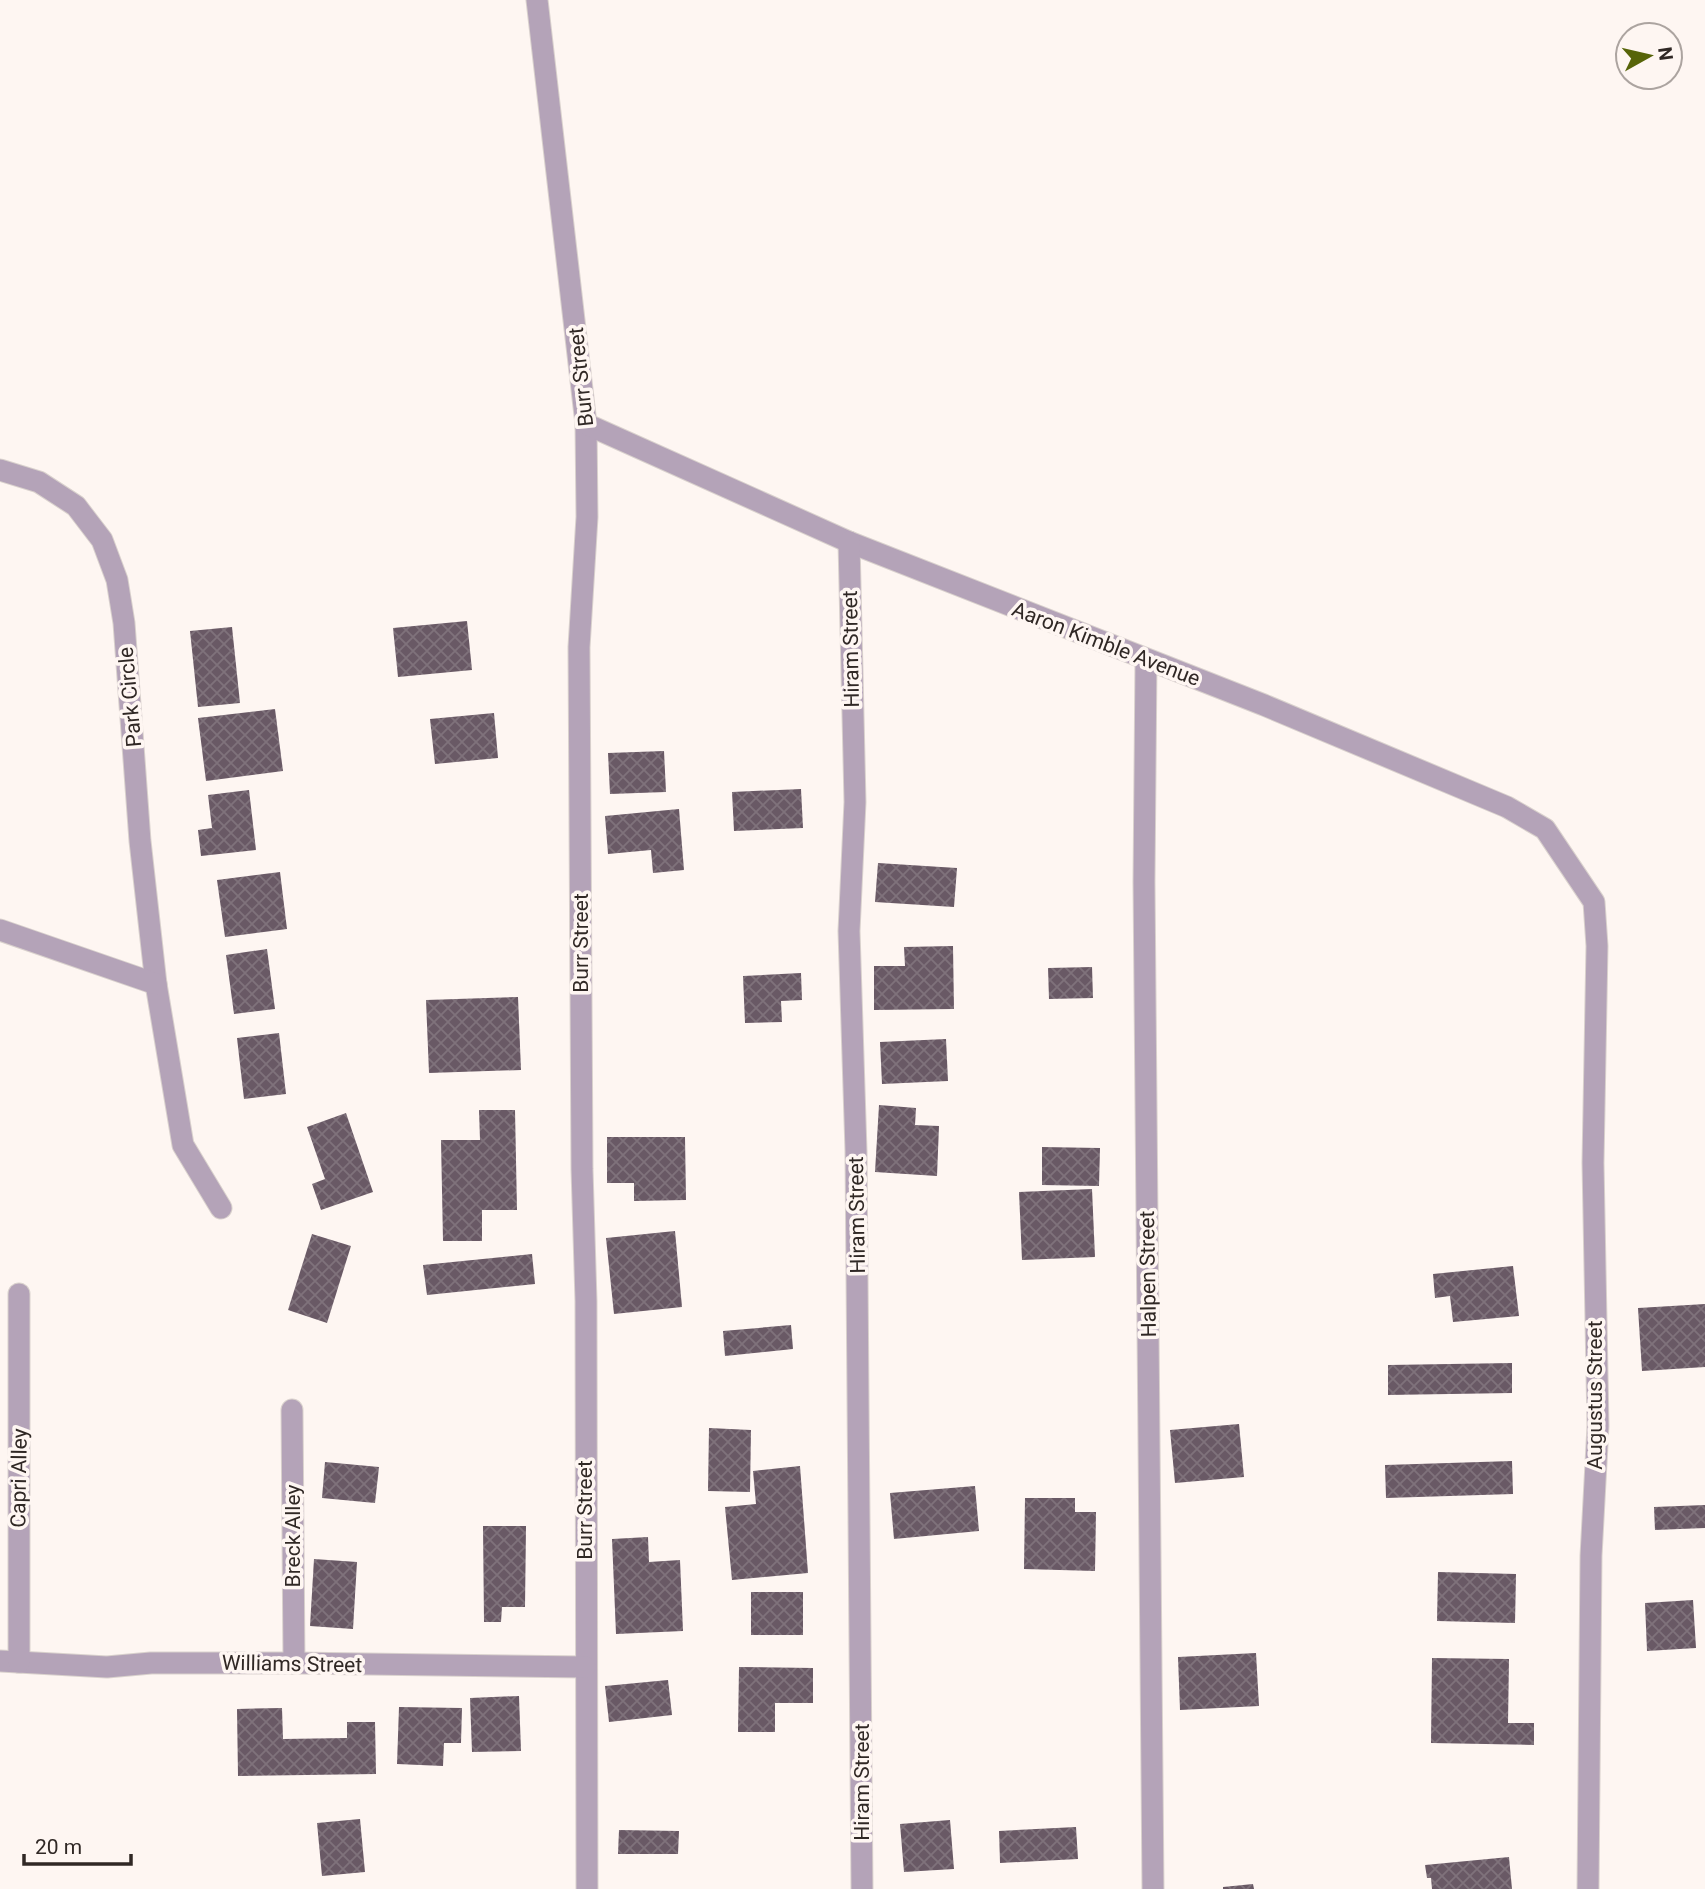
<svg xmlns="http://www.w3.org/2000/svg" width="1705" height="1889" font-family="Roboto,sans-serif">
<defs>
<pattern id="building-cross-hatch" width="8" height="8" patternUnits="userSpaceOnUse" patternTransform="scale(1.75)"><rect width="8" height="8" fill="#695965"/><path d="M0 0l8 8M0 8l8-8" fill="none" stroke="#7f727b"/></pattern>
</defs>
<rect width="100%" height="100%" fill="#fef6f2"/>
<g fill="url(#building-cross-hatch)">
<polygon points="467,621 472,670 398,677 393,628"/>
<polygon points="232,627 240,703 198,707 190,631"/>
<polygon points="275,709 283,771 206,781 198,718"/>
<polygon points="494,713 498,758 435,764 430,719"/>
<polygon points="664,751 666,792 610,794 608,753"/>
<polygon points="801,789 803,828 734,831 732,792"/>
<polygon points="249,790 256,850 201,856 198,830 212,828 208,795"/>
<polygon points="679,809 684,870 653,873 651,850 608,854 605,816"/>
<polygon points="878,863 957,868 954,907 875,902"/>
<polygon points="280,872 287,929 225,937 217,880"/>
<polygon points="953,946 954,1009 874,1010 874,966 905,966 904,947"/>
<polygon points="267,949 275,1009 234,1014 226,955"/>
<polygon points="1092,967 1093,998 1049,999 1048,968"/>
<polygon points="801,973 802,1000 781,1001 782,1022 745,1023 743,976"/>
<polygon points="518,997 521,1070 429,1073 426,1000"/>
<polygon points="279,1033 286,1094 244,1099 237,1038"/>
<polygon points="946,1039 948,1081 882,1084 880,1042"/>
<polygon points="879,1105 916,1108 915,1125 939,1126 937,1176 875,1172"/>
<polygon points="479,1110 515,1110 517,1210 482,1210 482,1241 443,1241 441,1140 480,1140"/>
<polygon points="346,1113 373,1192 321,1210 312,1184 325,1179 307,1127"/>
<polygon points="607,1137 685,1137 686,1200 634,1201 634,1183 607,1183"/>
<polygon points="1042,1147 1100,1148 1099,1186 1042,1185"/>
<polygon points="1092,1189 1095,1257 1022,1260 1019,1192"/>
<polygon points="675,1231 682,1307 614,1314 606,1238"/>
<polygon points="312,1234 351,1246 327,1323 288,1310"/>
<polygon points="532,1254 535,1284 427,1295 423,1265"/>
<polygon points="1513,1266 1519,1316 1453,1322 1450,1296 1435,1298 1433,1274"/>
<polygon points="1705,1304 1705,1367 1642,1371 1638,1308"/>
<polygon points="791,1325 793,1349 725,1356 723,1331"/>
<polygon points="1512,1363 1512,1393 1388,1395 1388,1365"/>
<polygon points="1239,1424 1244,1477 1175,1483 1170,1430"/>
<polygon points="709,1428 751,1430 750,1492 708,1491"/>
<polygon points="1512,1461 1513,1494 1386,1498 1385,1465"/>
<polygon points="325,1462 379,1467 375,1503 322,1498"/>
<polygon points="800,1466 808,1573 732,1580 725,1507 756,1504 753,1471"/>
<polygon points="975,1486 979,1531 894,1539 890,1493"/>
<polygon points="1025,1498 1075,1498 1075,1512 1096,1512 1095,1571 1024,1569"/>
<polygon points="1705,1505 1705,1528 1655,1530 1654,1507"/>
<polygon points="483,1526 526,1526 525,1607 502,1607 501,1622 484,1622"/>
<polygon points="648,1537 649,1562 680,1560 683,1631 616,1634 612,1539"/>
<polygon points="314,1559 357,1562 353,1629 310,1626"/>
<polygon points="1438,1572 1516,1574 1515,1623 1437,1621"/>
<rect x="751" y="1592" width="52" height="43"/>
<polygon points="1693,1600 1696,1648 1647,1651 1645,1603"/>
<polygon points="1256,1653 1259,1706 1180,1710 1178,1657"/>
<polygon points="1432,1658 1509,1659 1508,1723 1534,1723 1534,1745 1431,1743"/>
<polygon points="739,1667 813,1668 813,1703 775,1703 775,1732 738,1732"/>
<polygon points="668,1680 672,1715 609,1722 605,1686"/>
<polygon points="519,1696 521,1751 472,1752 470,1698"/>
<polygon points="399,1707 462,1708 461,1743 444,1743 443,1766 397,1764"/>
<polygon points="282,1708 283,1739 347,1738 347,1722 375,1722 376,1774 238,1776 237,1709"/>
<polygon points="360,1819 365,1872 322,1876 317,1823"/>
<polygon points="950,1820 954,1869 904,1872 900,1824"/>
<polygon points="1076,1827 1078,1859 1000,1863 999,1831"/>
<polygon points="619,1830 679,1831 678,1854 618,1854"/>
<polygon points="1509,1857 1512,1889 1432,1889 1431,1878 1427,1878 1425,1865"/>
<polygon points="1253,1884 1254,1889 1223,1889 1223,1887"/>
</g>
<g fill="none" stroke-linecap="round" stroke-linejoin="round">
<defs>
<g id="minor">
<polyline points="537,0 586,424 587,517 579,647 582,1169 586,1301 587,1889"/>
<polyline points="586,424 849,542 1264,705 1507,807 1545,829 1594,902 1597,946 1593,1163 1598,1426 1591,1556 1588,1889"/>
<polyline points="0,470 39,482 76,506 102,540 117,580 124,623 140,841 156,984 183,1145 221,1208"/>
<polyline points="849,542 855,802 849,931 856,1151 862,1889"/>
<polyline points="1146,660 1144,882 1153,1889"/>
<polyline points="0,930 156,984"/>
<polyline points="292,1410 294,1663"/>
<polyline points="0,1661 107,1667 151,1663 294,1663 585,1667"/>
<polyline points="19,1662 19,1294"/>
</g>
</defs>
<use href="#minor" stroke="#d9d1cd" stroke-width="23"/>
<use href="#minor" stroke="#b4a3b8" stroke-width="21"/>
</g>
<g text-anchor="middle" stroke-width="7" stroke-linejoin="round" paint-order="stroke">
<g font-size="21" fill="#302825" stroke="#fef6f2">
<text transform="translate(581 377) rotate(-96)" y="7">Burr Street</text>
<text transform="translate(1106 644) rotate(21)" y="7">Aaron Kimble Avenue</text>
<text transform="translate(851 649) rotate(-91)" y="7">Hiram Street</text>
<text transform="translate(130 697) rotate(-95)" y="7">Park Circle</text>
<text transform="translate(581 943) rotate(-90)" y="7">Burr Street</text>
<text transform="translate(857 1215) rotate(-91)" y="7">Hiram Street</text>
<text transform="translate(1148 1274) rotate(-91)" y="7">Halpen Street</text>
<text transform="translate(1595 1395) rotate(-90)" y="7">Augustus Street</text>
<text transform="translate(19 1478) rotate(-89)" y="7">Capri Alley</text>
<text transform="translate(585 1510) rotate(-90)" y="7">Burr Street</text>
<text transform="translate(293 1536) rotate(-90)" y="7">Breck Alley</text>
<text transform="translate(292 1664) rotate(1)" y="7">Williams Street</text>
<text transform="translate(862 1782) rotate(-90)" y="7">Hiram Street</text>
</g>
</g>
<g transform="translate(1649 56) rotate(82)"><circle r="33" fill="#fef6f2" stroke="#aca4a0" stroke-width="2"/>
<path d="M0-5L12 26L0 18L-12 26Z" fill="#576409"/>
<text y="-10" font-size="19" font-weight="bold" text-anchor="middle" fill="#302825">N</text>
</g>
<path d="M24 1854v10h107v-10" fill="none" stroke="#302825" stroke-width="3.5"/>
<text x="35" y="1854" font-size="21" fill="#302825" stroke="#fef6f2" stroke-width="5" paint-order="stroke">20 m</text>
</svg>
